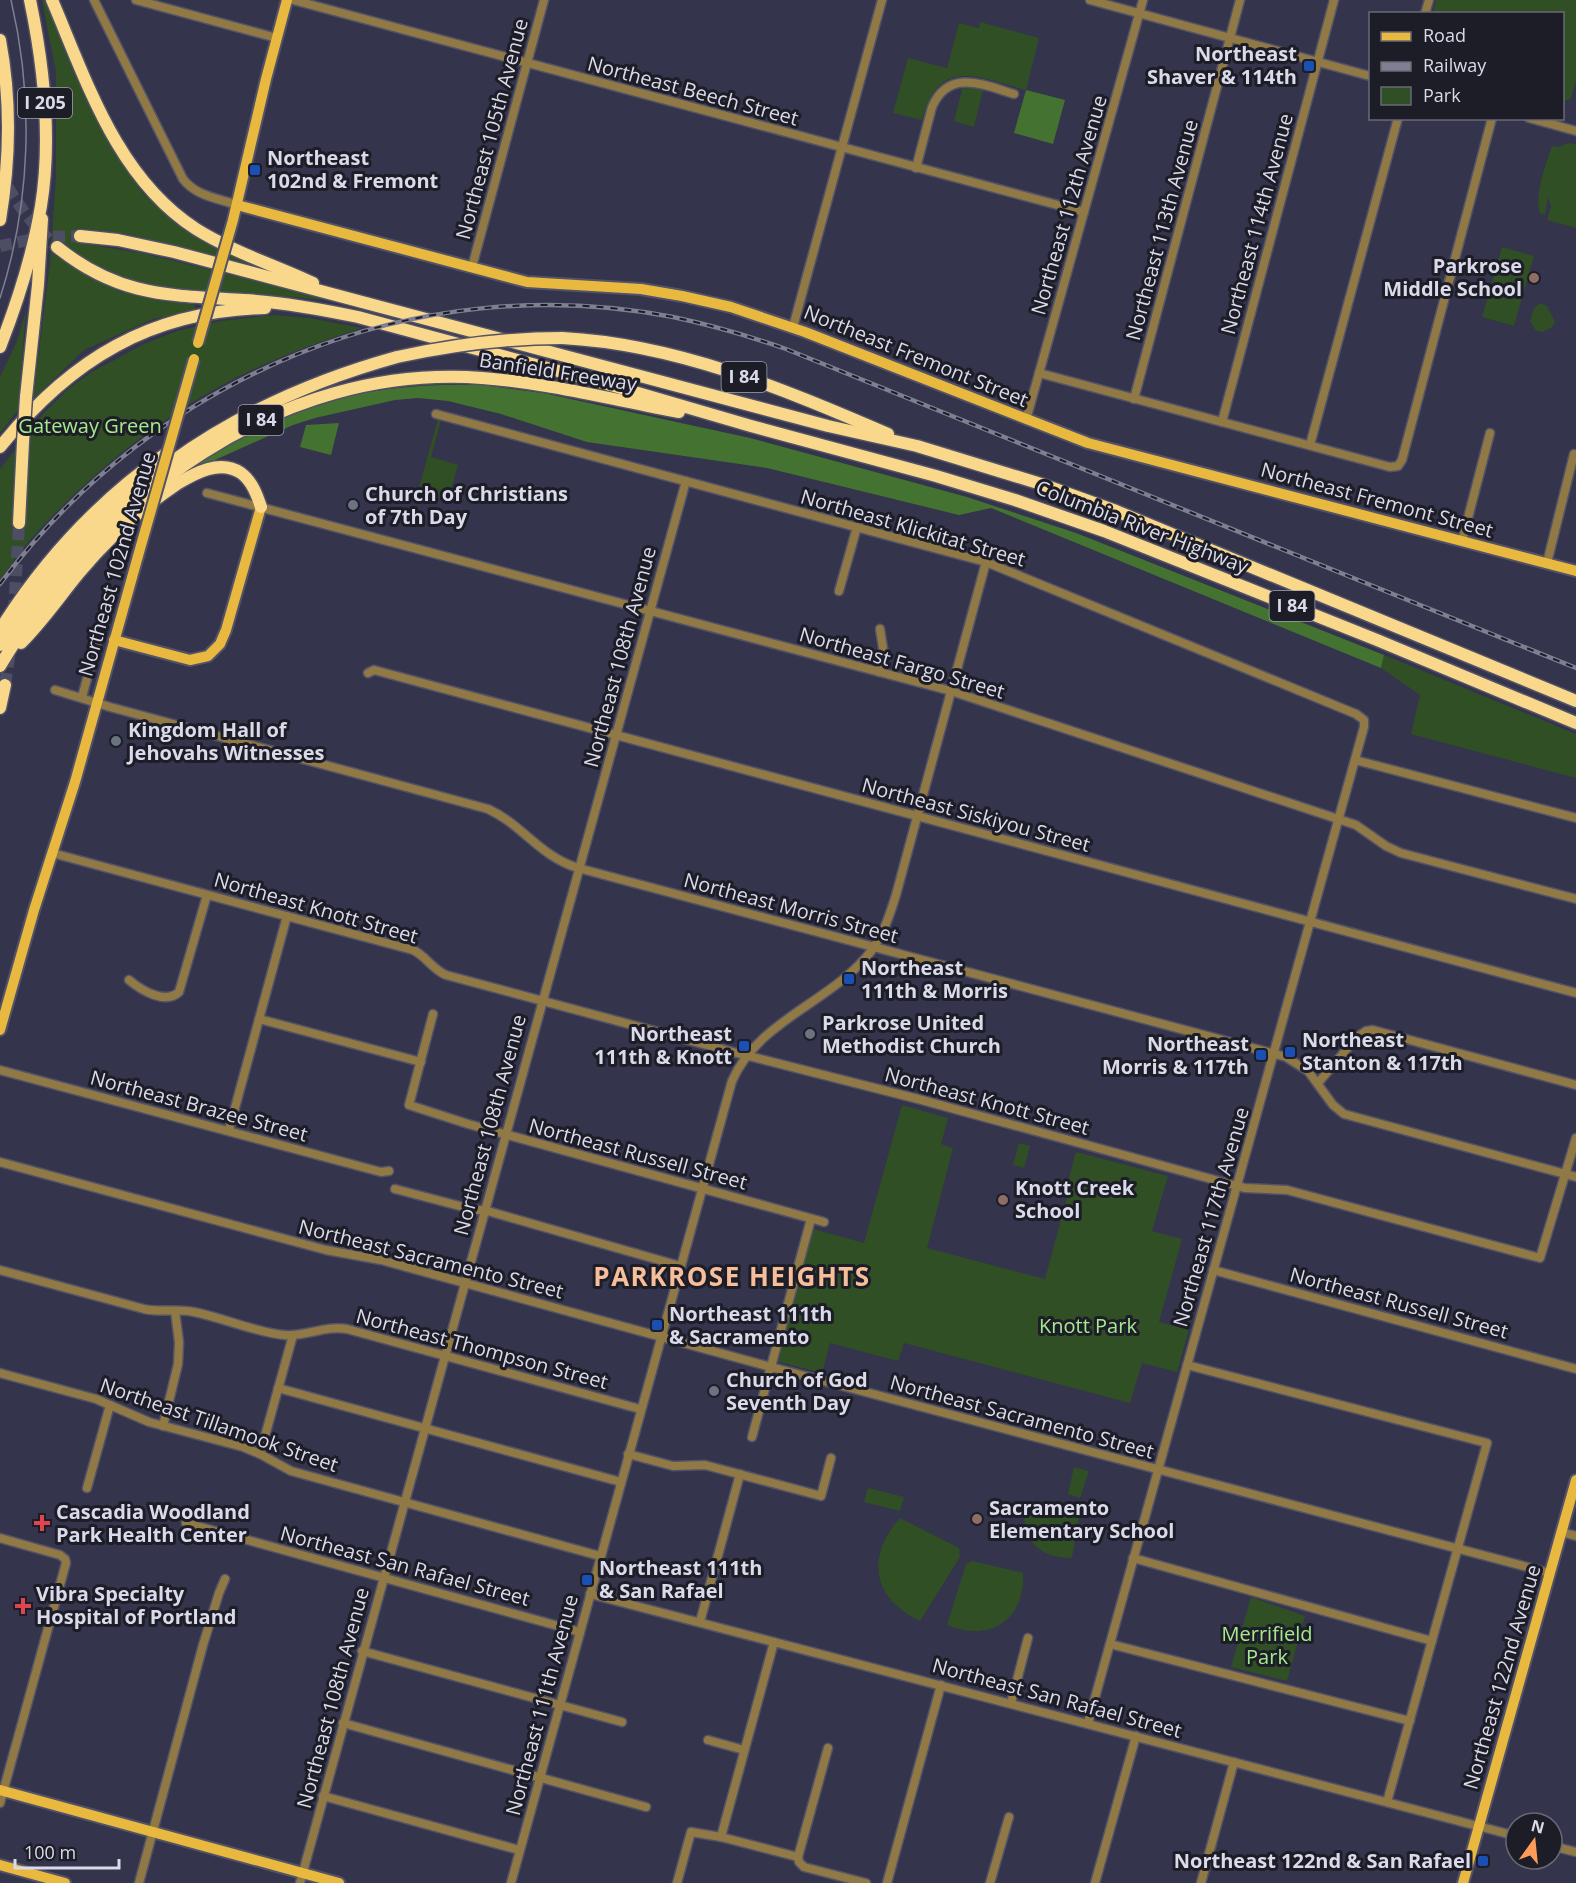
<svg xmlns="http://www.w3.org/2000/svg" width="1576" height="1883" font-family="'Open Sans',sans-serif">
<rect width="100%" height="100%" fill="#34344c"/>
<g fill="#304f25">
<polygon points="42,0 46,0 103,131 143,194 204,242 272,270 128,234 79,228 78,243 141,253 322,297 321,300 293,297 202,293 142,284 96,266 61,242 53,254 121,292 195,305 196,310 153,319 84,350 33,399 50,263 56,177 56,72"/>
<polygon points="1436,0 1576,0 1576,80 1571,99 1563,101 1562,14 1433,13"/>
<path d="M980,22L1039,38L1026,90C977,77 939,56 922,120L893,113L908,58L947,68L959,23L979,28Z"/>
<polygon points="963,86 983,90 974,127 954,121"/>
<path d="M1568,143L1576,144V228L1547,220L1551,206L1548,197L1545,215L1540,213C1534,195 1546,164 1552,146L1559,147Z"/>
<polygon points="1502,247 1534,256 1514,326 1482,317"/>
<polygon points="1540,303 1547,306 1555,322 1552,327 1543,332 1535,330 1530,321 1534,308"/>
<polygon points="26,310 18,410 0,433 0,377 17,341"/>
<path d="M275,315L309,318L362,328C332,338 301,348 272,361C180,400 97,466 30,540C19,552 10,567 0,580V469L43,414L68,389L90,373L144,344L177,331L221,321Z"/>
<polygon points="438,419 441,420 431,457 458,465 448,500 418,491"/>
<polygon points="1384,655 1576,734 1576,778 1411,734 1420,695 1381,668"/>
<polygon points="902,1105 948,1118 941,1144 953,1148 927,1248 1045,1279 1068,1194 1065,1193 1076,1152 1168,1176 1152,1231 1182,1239 1159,1322 1189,1330 1177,1372 1142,1363 1130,1403 904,1343 898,1361 830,1343 822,1373 776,1361 813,1229 864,1243"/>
<polygon points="1019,1143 1030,1146 1024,1168 1013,1165"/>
<polygon points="1074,1467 1089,1471 1080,1498 1068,1494"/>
<polygon points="868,1488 904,1497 900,1511 864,1502"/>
<path d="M1051,1501L1075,1505L1080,1511L1072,1558C1037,1558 1020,1538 1025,1503Z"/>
<path d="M900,1518L959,1548L960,1557L920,1621C873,1599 865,1557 900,1518Z"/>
<path d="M972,1561L1023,1573C1025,1620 991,1643 947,1625L966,1564Z"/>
<polygon points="1251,1597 1305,1616 1287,1681 1231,1667"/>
</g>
<g fill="#447331">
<polygon points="1026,90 1065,100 1053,144 1014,133"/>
<path d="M446,385H482L543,393L750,438L967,497L1076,533L1384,655L1381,668L991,508L959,515L767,468L587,442L501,414L448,401L418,398L395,400L315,418L293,425L195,469L172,476C204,459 235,440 268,424C323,397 386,386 446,385Z"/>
<polygon points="339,423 331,455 300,447 306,425"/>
</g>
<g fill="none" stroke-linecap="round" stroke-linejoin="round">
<g stroke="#4d4d64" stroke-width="12" stroke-dasharray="12 6" stroke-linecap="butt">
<path d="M0,171C13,201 33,225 57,247"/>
<polyline points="0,246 44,237 80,236"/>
<polyline points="14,612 19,523"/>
<polyline points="5,685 10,651"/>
</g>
<defs>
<g id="minor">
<path d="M94,0L183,179C196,196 217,198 237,205"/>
<polyline points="136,0 277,38"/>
<polyline points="293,0 1084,212"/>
<polyline points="1090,0 1370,76"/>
<polyline points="1425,14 1429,0"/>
<polyline points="1529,118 1576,131"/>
<path d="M916,168L932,107C949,68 984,85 1014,94"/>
<polyline points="472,267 544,0"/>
<polyline points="793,327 882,0"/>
<polyline points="1039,373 1390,467 1398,466 1402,460 1492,118"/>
<polyline points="1134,399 1240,0"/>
<polyline points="436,414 986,562 1356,714 1364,720 1364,727 1088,1723"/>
<polyline points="1026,420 1143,0"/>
<polyline points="1222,422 1334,0"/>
<polyline points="1310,445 1398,118"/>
<polyline points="207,493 951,691 1338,819 1356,825 1386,846 1401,853 1576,899"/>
<polyline points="1462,541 1490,433"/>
<polyline points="1547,563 1574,454"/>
<polyline points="839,591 857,527"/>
<polyline points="879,672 883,648 880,629"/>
<polyline points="368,673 374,670 1576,993"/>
<path d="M55,690L110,707L488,809C523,825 539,856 578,868L1286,1057L1308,1071L1333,1105L1344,1114L1576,1177"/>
<polyline points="82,697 108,602"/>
<polyline points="1355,760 1576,818"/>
<path d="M52,853L413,950C426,956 432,969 446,975L733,1052L918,1099L1237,1186L1245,1188L1287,1190L1540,1258L1576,1138"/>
<path d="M129,980C141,990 165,1005 179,992L207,895"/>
<polyline points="433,1014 409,1105 468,1124 824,1222"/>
<polyline points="259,1019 421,1062"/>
<polyline points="0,1070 381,1172 389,1171"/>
<polyline points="1318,1083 1357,1037 1366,1031 1373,1030 1576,1085"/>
<polyline points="229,1130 287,916"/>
<polyline points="0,1162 326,1250 381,1260 771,1367 1550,1573"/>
<polyline points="395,1189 475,1210 484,1210 680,1266"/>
<path d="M0,1270L144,1309C161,1313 178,1308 194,1312C224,1318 254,1332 284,1335C306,1337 325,1325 347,1329L640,1409"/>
<polyline points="1213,1270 1576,1369"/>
<polyline points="1187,1365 1487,1443 1387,1802"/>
<polyline points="0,1373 96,1399 149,1422 243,1447 260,1454 291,1471 600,1556"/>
<polyline points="278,1388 621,1482"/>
<polyline points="163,1426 178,1364 179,1342 175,1311"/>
<polyline points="752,1437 811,1219"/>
<polyline points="260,1454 293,1335"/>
<polyline points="628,1454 673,1466 705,1465 821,1496 831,1458"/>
<polyline points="87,1488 110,1405"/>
<polyline points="186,1523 580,1632"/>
<polyline points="1561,1532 1576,1536"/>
<polyline points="0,1538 60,1555 65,1559 66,1563 0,1803"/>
<polyline points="1133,1558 1432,1641"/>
<polyline points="590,1594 1516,1836"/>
<polyline points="700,1622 740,1474"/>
<polyline points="1110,1644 1410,1721"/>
<polyline points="362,1651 622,1722"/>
<polyline points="1011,1703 1028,1638"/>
<polyline points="343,1723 646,1807"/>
<polyline points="708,1740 744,1750"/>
<polyline points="323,1796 519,1850"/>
<polyline points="721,1837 774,1642"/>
<polyline points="1552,1846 1576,1852"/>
<polyline points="798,1857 828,1748"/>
<polyline points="798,1857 799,1862 804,1867 866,1883"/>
<polyline points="139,1883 203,1645 219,1593 225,1579"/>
<polyline points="300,1883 686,481"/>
<path d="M511,1883L732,1081C759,1019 833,1002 872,950C884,933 890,914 896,895L986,562"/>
<polyline points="677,1883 691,1832 721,1837 798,1857"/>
<polyline points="887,1883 941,1685"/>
<polyline points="990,1883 1009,1817"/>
<polyline points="1095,1883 1136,1736"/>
<polyline points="1201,1883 1234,1762"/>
</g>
<g id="major">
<polyline points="237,205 527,282 641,289 682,296 731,307 805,332 1088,443 1576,571"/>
<polyline points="233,220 266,79 287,0"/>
<polyline points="114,640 190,660 208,656 220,644 226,630 261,507"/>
<polyline points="0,1030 34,910 75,782 138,556"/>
<polyline points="0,1790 339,1883"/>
<polyline points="0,1865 65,1883"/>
<polyline points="1463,1883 1576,1480"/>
</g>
<g id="highway">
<path d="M52,0C87,82 117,178 196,229C233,252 274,265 313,283"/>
<path d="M0,40C11,99 10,161 0,220"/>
<polyline points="80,236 118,240 174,252 828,426 917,446 1041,484 1116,511 1576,701"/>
<path d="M57,247C119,297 169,295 244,300C282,302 320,309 358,317L614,386L751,426L936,476L1015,500L1104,531L1377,640L1576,723"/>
<path d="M562,338C677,344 783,389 888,434"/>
<path d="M0,347C18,301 33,254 41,206C52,138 44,67 30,0"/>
<polyline points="26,397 38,285 42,219"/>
<path d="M0,447C71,359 151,311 265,308"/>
<polyline points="19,523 23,442"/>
<path d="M0,630C43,561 100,500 167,453"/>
<path d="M21,643C43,621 60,596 79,573C108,538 140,509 177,484C195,473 220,459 241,473C252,481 257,495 261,507"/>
<path d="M0,645C98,495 224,405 397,357"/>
<path d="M0,666C99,498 279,363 482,378C548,383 614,400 679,412"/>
<polyline points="0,708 5,685"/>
</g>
</defs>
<use href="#minor" stroke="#525268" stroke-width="11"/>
<use href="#major" stroke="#525268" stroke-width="14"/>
<use href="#highway" stroke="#525268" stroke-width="15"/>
<use href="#minor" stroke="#907945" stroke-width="8"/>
<use href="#major" stroke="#e9b93f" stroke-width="10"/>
<use href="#highway" stroke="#f9d78b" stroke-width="12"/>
<path stroke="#7f7f93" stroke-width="1.5" d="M0,298C31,202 34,98 11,0"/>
<defs>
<path id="rail" d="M0,584C155,376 416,267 673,317C711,325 749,336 786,349L1576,668"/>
</defs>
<use href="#rail" stroke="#7f7f93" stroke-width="4.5"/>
<use href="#rail" stroke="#1d1d28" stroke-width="2" stroke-dasharray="7" stroke-linecap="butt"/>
<defs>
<g id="major-bridge">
<polyline points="198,343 233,220"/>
<polyline points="138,556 194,359"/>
</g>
<g id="highway-bridge">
<path d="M397,357C452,345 505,338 562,338"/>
<polyline points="23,442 26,397"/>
</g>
</defs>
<use href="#major-bridge" stroke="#525268" stroke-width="14" stroke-linecap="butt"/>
<use href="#highway-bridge" stroke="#525268" stroke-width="15" stroke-linecap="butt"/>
<use href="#major-bridge" stroke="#e9b93f" stroke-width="10"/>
<use href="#highway-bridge" stroke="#f9d78b" stroke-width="12"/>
</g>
<g fill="#1a4fb4" stroke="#1d1d28" stroke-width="2">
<rect x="1303" y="60" width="12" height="12" rx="3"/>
<rect x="249" y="164" width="12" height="12" rx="3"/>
<rect x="843" y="973" width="12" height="12" rx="3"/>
<rect x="738" y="1040" width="12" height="12" rx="3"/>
<rect x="1284" y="1046" width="12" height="12" rx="3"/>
<rect x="1255" y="1049" width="12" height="12" rx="3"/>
<rect x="651" y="1319" width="12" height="12" rx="3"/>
<rect x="581" y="1574" width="12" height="12" rx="3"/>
<rect x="1477" y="1855" width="12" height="12" rx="3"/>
</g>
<g fill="#8d6e63" stroke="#1d1d28" stroke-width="2">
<circle cx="1534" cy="278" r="6"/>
<circle cx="1003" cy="1200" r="6"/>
<circle cx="977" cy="1519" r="6"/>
</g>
<g fill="#6b7280" stroke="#1d1d28" stroke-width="2">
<circle cx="353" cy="505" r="6"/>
<circle cx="116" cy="741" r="6"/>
<circle cx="810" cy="1034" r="6"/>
<circle cx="714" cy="1391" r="6"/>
</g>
<g fill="#e0444e" stroke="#1d1d28" stroke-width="2">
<path d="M39 1514h6v6h6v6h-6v6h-6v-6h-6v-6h6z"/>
<path d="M20 1597h6v6h6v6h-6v6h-6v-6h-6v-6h6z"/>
</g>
<g text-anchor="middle" stroke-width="6" stroke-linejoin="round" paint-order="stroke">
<g fill="#1d1d28" stroke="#a1a1b0" stroke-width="1.5">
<rect x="18" y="88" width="54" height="30" rx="4.5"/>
<rect x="721.5" y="362" width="45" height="30" rx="4.5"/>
<rect x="238.5" y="405" width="45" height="30" rx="4.5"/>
<rect x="1269.5" y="591" width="45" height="30" rx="4.5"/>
</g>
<g font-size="18" font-weight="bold" fill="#dadaea">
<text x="45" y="109">I 205</text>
<text x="744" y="383">I 84</text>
<text x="261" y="426">I 84</text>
<text x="1292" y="612">I 84</text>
</g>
<g font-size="20" font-weight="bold" fill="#dadaea" stroke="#1d1d28" text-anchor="start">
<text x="1297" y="61" text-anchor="end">Northeast<tspan x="1297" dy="23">Shaver &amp; 114th</tspan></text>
<text x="267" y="165">Northeast<tspan x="267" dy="23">102nd &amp; Fremont</tspan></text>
<text x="1522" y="273" text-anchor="end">Parkrose<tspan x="1522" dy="23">Middle School</tspan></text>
<text x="365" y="501">Church of Christians<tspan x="365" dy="23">of 7th Day</tspan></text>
<text x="128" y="737">Kingdom Hall of<tspan x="128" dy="23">Jehovahs Witnesses</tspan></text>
<text x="861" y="975">Northeast<tspan x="861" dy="23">111th &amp; Morris</tspan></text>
<text x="822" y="1030">Parkrose United<tspan x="822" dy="23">Methodist Church</tspan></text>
<text x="732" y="1041" text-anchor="end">Northeast<tspan x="732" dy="23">111th &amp; Knott</tspan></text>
<text x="1302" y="1047">Northeast<tspan x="1302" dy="23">Stanton &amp; 117th</tspan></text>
<text x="1249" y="1051" text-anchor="end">Northeast<tspan x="1249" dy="23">Morris &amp; 117th</tspan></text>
<text x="1015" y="1195">Knott Creek<tspan x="1015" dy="23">School</tspan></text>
<text x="669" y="1321">Northeast 111th<tspan x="669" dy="23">&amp; Sacramento</tspan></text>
<text x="726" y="1387">Church of God<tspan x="726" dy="23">Seventh Day</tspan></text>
<text x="989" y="1515">Sacramento<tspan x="989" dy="23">Elementary School</tspan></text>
<text x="56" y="1519">Cascadia Woodland<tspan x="56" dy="23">Park Health Center</tspan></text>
<text x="599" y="1575">Northeast 111th<tspan x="599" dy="23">&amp; San Rafael</tspan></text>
<text x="36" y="1601">Vibra Specialty<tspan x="36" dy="23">Hospital of Portland</tspan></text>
<text x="1471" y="1868" text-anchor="end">Northeast 122nd &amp; San Rafael</text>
</g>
<g font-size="20" fill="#dadaea" stroke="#1d1d28">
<text transform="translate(693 91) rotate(15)" y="7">Northeast Beech Street</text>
<text transform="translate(492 129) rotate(-75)" y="7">Northeast 105th Avenue</text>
<text transform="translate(1069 205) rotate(-74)" y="7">Northeast 112th Avenue</text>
<text transform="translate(1257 224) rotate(-75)" y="7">Northeast 114th Avenue</text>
<text transform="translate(1162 230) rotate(-75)" y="7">Northeast 113th Avenue</text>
<text transform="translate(916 356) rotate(22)" y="7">Northeast Fremont Street</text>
<text transform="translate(558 372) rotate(9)" y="7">Banfield Freeway</text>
<text transform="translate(1377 500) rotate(15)" y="7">Northeast Fremont Street</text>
<text transform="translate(1142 527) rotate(21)" y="7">Columbia River Highway</text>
<text transform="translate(913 528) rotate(16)" y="7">Northeast Klickitat Street</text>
<text transform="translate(117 564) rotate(-74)" y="7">Northeast 102nd Avenue</text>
<text transform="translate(620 657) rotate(-75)" y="7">Northeast 108th Avenue</text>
<text transform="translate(902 663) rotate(16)" y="7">Northeast Fargo Street</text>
<text transform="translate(976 815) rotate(15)" y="7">Northeast Siskiyou Street</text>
<text transform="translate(316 908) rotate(16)" y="7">Northeast Knott Street</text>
<text transform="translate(791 908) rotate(15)" y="7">Northeast Morris Street</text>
<text transform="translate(987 1101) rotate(15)" y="7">Northeast Knott Street</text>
<text transform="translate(199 1106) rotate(15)" y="7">Northeast Brazee Street</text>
<text transform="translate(490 1125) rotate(-75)" y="7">Northeast 108th Avenue</text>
<text transform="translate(638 1154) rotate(15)" y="7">Northeast Russell Street</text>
<text transform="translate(1211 1217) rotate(-74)" y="7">Northeast 117th Avenue</text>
<text transform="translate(431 1259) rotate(14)" y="7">Northeast Sacramento Street</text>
<text transform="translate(1399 1303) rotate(15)" y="7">Northeast Russell Street</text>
<text transform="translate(482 1349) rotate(15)" y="7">Northeast Thompson Street</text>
<text transform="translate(1022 1417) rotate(15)" y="7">Northeast Sacramento Street</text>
<text transform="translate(219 1425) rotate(19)" y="7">Northeast Tillamook Street</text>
<text transform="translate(405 1566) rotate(15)" y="7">Northeast San Rafael Street</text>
<text transform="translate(1502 1677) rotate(-74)" y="7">Northeast 122nd Avenue</text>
<text transform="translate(333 1698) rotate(-75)" y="7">Northeast 108th Avenue</text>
<text transform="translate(1057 1698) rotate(15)" y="7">Northeast San Rafael Street</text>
<text transform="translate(542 1705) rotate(-75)" y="7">Northeast 111th Avenue</text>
</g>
<g font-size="20" fill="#a6e98d" stroke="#1d1d28">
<text x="90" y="433">Gateway Green</text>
<text x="1088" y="1333">Knott Park</text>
<text x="1267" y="1641">Merrifield<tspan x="1267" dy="23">Park</tspan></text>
</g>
<g font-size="26" font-weight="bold" letter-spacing="1.5" fill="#f6be9b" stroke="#1d1d28">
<text x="732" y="1286">PARKROSE HEIGHTS</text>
</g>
</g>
<rect x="1369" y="12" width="195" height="108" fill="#1d1d28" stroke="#696976" stroke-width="1.5"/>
<rect x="1381" y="32" width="30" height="9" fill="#e9b93f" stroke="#696976" stroke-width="1.5"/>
<text x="1423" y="42" font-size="18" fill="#dadaea">Road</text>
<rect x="1381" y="62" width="30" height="9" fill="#7f7f93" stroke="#696976" stroke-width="1.5"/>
<text x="1423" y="72" font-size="18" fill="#dadaea">Railway</text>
<rect x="1381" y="87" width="30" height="18" fill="#304f25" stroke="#696976" stroke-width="1.5"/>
<text x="1423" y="102" font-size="18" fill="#dadaea">Park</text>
<g transform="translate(1534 1841) rotate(15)"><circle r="28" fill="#1d1d28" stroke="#696976" stroke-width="1.5"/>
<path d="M0-4.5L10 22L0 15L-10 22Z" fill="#ff9b59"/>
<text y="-9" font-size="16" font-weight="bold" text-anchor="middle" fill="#dadaea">N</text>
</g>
<path d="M15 1859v9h104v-9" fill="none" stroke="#dadaea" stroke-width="3"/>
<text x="24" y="1859" font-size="18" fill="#dadaea" stroke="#1d1d28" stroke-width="4.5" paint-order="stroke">100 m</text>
</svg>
